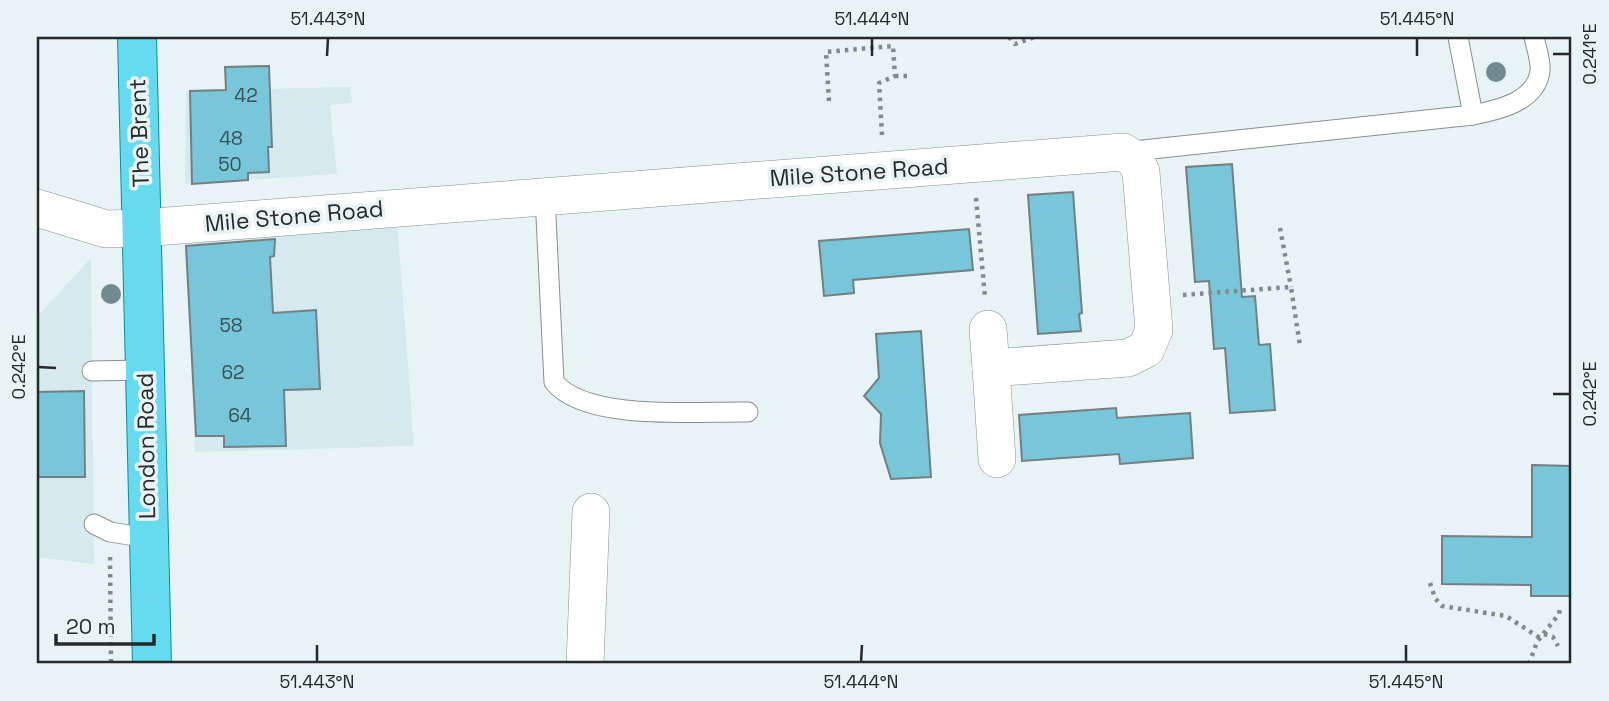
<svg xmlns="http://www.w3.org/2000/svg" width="1609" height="701" font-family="'Space Grotesk',sans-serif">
<rect width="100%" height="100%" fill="#e8f3f5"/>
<g fill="#d5e9ee">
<polygon points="350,87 352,103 330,105 337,174 185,184 186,91"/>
<polygon points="397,219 414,446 195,452 186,245 195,236"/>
<polygon points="91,258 92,371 94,564 37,557 37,317"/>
</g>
<g fill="#77c6d9" stroke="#757f82" stroke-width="2">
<polygon points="269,66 272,147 268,147 269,172 248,173 248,180 192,184 190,91 226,90 225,67"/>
<polygon points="1232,164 1242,297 1255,296 1259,345 1270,344 1275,410 1230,413 1225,348 1214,349 1209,281 1195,282 1186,167"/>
<polygon points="1073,192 1082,313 1079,314 1081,331 1038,334 1028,195"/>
<polygon points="969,229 973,270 853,280 854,293 824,296 819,241"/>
<polygon points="275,239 274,256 270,257 273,313 316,310 320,389 284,390 286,446 224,447 224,436 196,436 186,246"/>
<polygon points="921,331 931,477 891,479 880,443 881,414 864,396 879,378 876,334"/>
<polygon points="84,391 85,477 37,477 37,392"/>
<polygon points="1116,408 1117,418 1190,413 1193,458 1120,464 1119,454 1022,461 1019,415"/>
<polygon points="1532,465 1572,466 1572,596 1531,596 1531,585 1442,584 1442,536 1532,537"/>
</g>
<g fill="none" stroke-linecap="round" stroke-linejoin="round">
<defs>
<g id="service">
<polyline points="1458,37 1473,115"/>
<path d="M1124,152L1473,115C1498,110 1536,102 1540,71C1541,60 1536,47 1534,37"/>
<path d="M545,196L554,382C586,422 700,411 748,412"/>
<polyline points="92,371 144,370"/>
<polyline points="94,524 110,532 148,538"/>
</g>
<g id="minor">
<polyline points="37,208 106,229 142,228 1123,152 1135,160 1141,172 1154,330 1146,349 1128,358 991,368 997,459"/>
<polyline points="988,329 991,368"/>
<polyline points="585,664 591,512"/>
</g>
<polyline id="primary" points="137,37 152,664"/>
</defs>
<use href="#service" stroke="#869092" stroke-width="21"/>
<use href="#minor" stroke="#869092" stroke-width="38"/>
<use href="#primary" stroke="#0d8da2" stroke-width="40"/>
<g stroke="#838a8b" stroke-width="4.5" stroke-dasharray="3.5 5" stroke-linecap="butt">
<polyline points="1009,37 1015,44 1035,37"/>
<polyline points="895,76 908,76"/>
<polyline points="829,101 826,52 893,46 895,76 879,83 882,135"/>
<polyline points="976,198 985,297"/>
<polyline points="1280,228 1291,287"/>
<polyline points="1183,295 1291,287 1300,346"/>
<polyline points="110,557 111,664"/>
<polyline points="1430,583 1435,598 1442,606 1506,616 1540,638"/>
<polyline points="1544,634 1553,637 1558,646"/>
<polyline points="1529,664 1537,642 1559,614 1560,608"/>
</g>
<use href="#service" stroke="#fff" stroke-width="19"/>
<use href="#minor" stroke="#fff" stroke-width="37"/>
<use href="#primary" stroke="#66daee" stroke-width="38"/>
</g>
<g fill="#718a90">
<circle cx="1496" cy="72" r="10"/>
<circle cx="111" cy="294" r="10"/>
</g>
<path fill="none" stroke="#262a2b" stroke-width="2.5" d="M1553,54H1570M327,56L328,38M872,56V38M1417,56V38M38,367L56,368M1553,394H1570M317,662V645M861,662L862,645M1406,662V645"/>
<g text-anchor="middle" stroke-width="7" stroke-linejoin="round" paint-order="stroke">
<g font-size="19" fill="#3a5156">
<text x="246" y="102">42</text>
<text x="231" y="145">48</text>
<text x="230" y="171">50</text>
<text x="231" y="332">58</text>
<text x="233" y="379">62</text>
<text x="240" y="422">64</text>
</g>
<g font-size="23" fill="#262a2b" stroke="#e8f3f5">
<text transform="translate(139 133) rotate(-92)" y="8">The Brent</text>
<text transform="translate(859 172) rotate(-4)" y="8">Mile Stone Road</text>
<text transform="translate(294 216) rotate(-5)" y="8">Mile Stone Road</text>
<text transform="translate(146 446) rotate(-91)" y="8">London Road</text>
</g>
</g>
<rect width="1609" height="701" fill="none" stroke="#e8f3f5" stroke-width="77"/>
<path d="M56 634v10h98v-10" fill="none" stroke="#262a2b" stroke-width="3.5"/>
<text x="66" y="634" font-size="21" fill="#262a2b" stroke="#e8f3f5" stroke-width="5" paint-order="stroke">20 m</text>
<rect x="38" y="38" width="1532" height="624" fill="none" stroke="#262a2b" stroke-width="2.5"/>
<g font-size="18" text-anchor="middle" fill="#262a2b">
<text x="328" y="25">51.443°N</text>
<text x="872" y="25">51.444°N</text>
<text x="1417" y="25">51.445°N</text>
<text transform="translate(1590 54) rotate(-90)" y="6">0.241°E</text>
<text transform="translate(19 367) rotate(-90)" y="6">0.242°E</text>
<text transform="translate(1590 394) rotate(-90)" y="6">0.242°E</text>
<text x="317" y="688">51.443°N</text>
<text x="861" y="688">51.444°N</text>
<text x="1406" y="688">51.445°N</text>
</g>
</svg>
